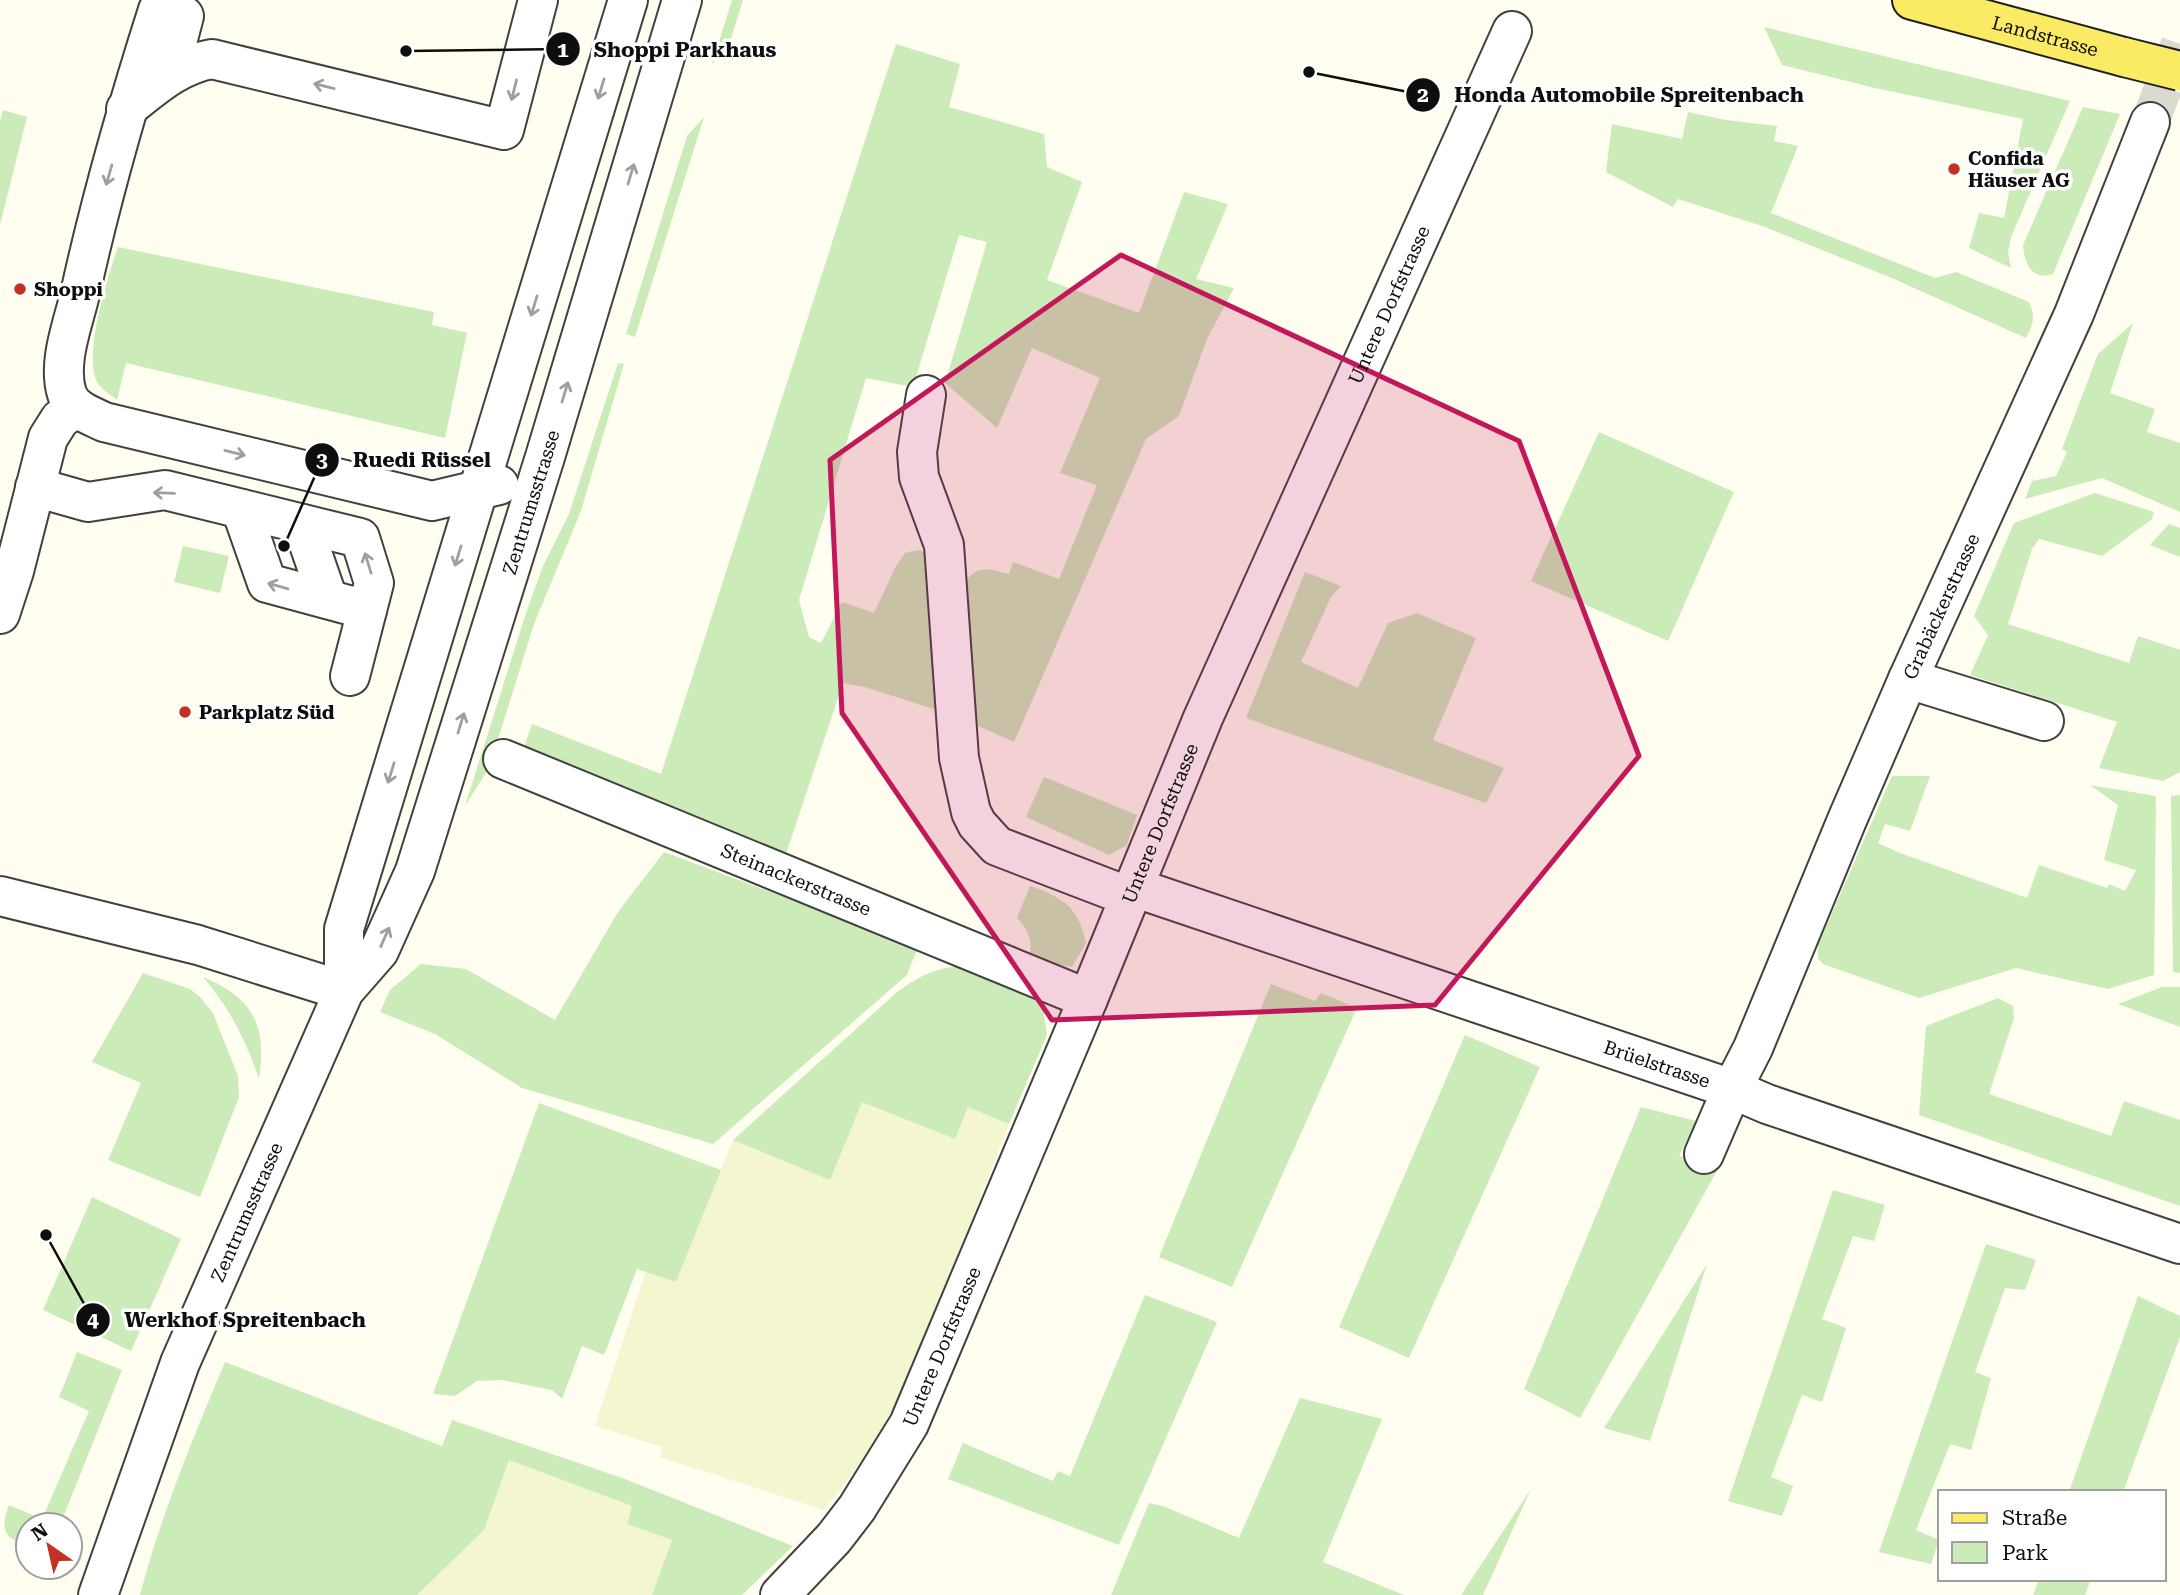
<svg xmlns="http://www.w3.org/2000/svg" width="2180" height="1595" font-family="'Roboto Serif',serif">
<rect width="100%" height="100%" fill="#fffef0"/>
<g fill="#f4f6cf">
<polygon points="862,1101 954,1139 968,1107 1009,1124 906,1385 870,1449 841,1489 824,1510 660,1457 662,1447 595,1426 646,1271 676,1282 733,1140 830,1179"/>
<polygon points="509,1460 632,1506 627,1524 672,1540 652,1595 417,1595 484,1530"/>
</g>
<g fill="#cbebb8">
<polygon points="732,0 743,0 728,48 712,64"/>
<polygon points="1764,27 2070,101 2011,237 2008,253 2011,268 1969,248 1979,213 2004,218 2023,119 1875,88 1782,65"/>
<path d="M896,44L960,64L949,107L1044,134L1047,167L1082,182L1047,280L1139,313L1184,192L1228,204L1196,279L1234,288L1207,339L1179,416L1146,439L1014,742L974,724L963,585C977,564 987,568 1009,574L1013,562L1059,579L1097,485L1060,473L1100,378L1032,348L997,428L945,383L987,242L959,235L913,387L866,378L799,600L809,637L821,643L842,602L874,613L896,566L905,553L919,550L929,554L937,710L865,687L843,683L785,857L523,750L532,724L661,774Z"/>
<path d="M2083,107L2120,114L2053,274C2032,282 2024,262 2023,245Z"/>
<polygon points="3,110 27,117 0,225 0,121"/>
<path d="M1688,112L1726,120L1777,126L1774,141L1798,146L1771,213L1935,278L1956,272L2029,302C2036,317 2033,324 2026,338L1894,279L1765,227L1678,199L1673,207L1606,172L1612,124L1682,139Z"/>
<polygon points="704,117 635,337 626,334 687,136"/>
<path d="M118,247L434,312L432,325L467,333L445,438L126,363L117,400C111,395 101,389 97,382C83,354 108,276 118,247Z"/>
<polygon points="2133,323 2110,393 2155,409 2147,432 2180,443 2180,512 2102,478 2025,499 2032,481 2056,476 2067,452 2062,449 2098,354"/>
<polygon points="618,363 624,364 581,511 534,624 489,768 465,806 526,613 543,566 569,514"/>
<polygon points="1599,432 1734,492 1668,641 1531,581"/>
<polygon points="2095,493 2154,512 2152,519 2102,556 2039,539 2032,549 2008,624 2129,663 2138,636 2180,650 2180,772 2163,781 2099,768 2117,722 1970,675 1988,635 1974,616 2014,523"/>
<polygon points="2169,524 2180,528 2180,557 2150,545"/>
<polygon points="183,546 229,556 220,593 174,582"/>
<polygon points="1305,572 1341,586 1331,597 1301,662 1358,688 1388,623 1417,613 1476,638 1433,740 1504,768 1486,803 1246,718"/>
<polygon points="1892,776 1930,776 1910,831 1885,824 1878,843 1900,853 2027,898 2039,865 2107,888 2109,884 2125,891 2136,870 2104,860 2118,805 2090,785 2156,796 2154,975 2108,989 2016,968 1919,998 1823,964 1818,958 1818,945"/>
<polygon points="1044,777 1137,815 1127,845 1109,855 1026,817"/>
<polygon points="2180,795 2180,973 2173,972 2171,796"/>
<polygon points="664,852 918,947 907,975 713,1144 522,1088 435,1034 380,1012 390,990 421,964 466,969 555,1020 618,912"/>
<path d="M1030,886C1063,897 1079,908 1086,943L1072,967L1029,959C1033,941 1029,931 1017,918Z"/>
<path d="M965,965L1031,993L1043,1007L1047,1035L1009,1124L968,1107L955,1139L862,1102L830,1180L733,1140L896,993C920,975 936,968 965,965Z"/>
<polygon points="143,973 190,989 201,998 213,1013 238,1076 239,1097 200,1197 108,1160 141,1083 92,1062"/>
<path d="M203,977C254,998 267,1026 259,1079C247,1042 229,1007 203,977Z"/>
<polygon points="1271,984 1315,1001 1321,993 1357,1008 1232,1287 1159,1257"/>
<polygon points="2162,987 2180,987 2180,1027 2118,1004"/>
<polygon points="1998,998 2013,1006 2014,1018 1989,1094 2111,1136 2124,1101 2180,1120 2180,1206 1919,1115 1926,1026"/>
<polygon points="1465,1035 1540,1067 1409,1358 1339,1327"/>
<polygon points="539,1103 721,1170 676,1282 637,1269 604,1355 582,1346 562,1399 552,1390 501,1380 477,1381 455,1396 433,1394"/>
<polygon points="1641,1107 1696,1121 1679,1156 1719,1167 1580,1418 1524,1389"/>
<polygon points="1833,1190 1885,1205 1874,1241 1853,1236 1822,1319 1846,1328 1822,1402 1802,1395 1771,1477 1793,1486 1782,1516 1728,1501"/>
<polygon points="92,1197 181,1239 131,1351 43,1310"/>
<polygon points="1986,1244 2036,1260 2025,1290 2005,1288 1975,1372 1991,1378 1971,1450 1950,1444 1916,1530 1939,1540 1931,1564 1879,1552"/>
<polygon points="1707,1264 1650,1441 1604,1428"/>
<polygon points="1145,1295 1217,1322 1119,1545 948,1479 963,1443 1053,1481 1058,1471 1070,1476"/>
<polygon points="2138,1296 2180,1316 2180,1337 2123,1492 2069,1492"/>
<path d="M77,1352L122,1370L60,1525H28V1545C3,1539 0,1528 9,1505L42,1519L89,1411L59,1397Z"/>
<path d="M225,1362L442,1446L452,1420L625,1479L793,1546L742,1595H652L672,1540L627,1524L632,1506L509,1460L484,1530L417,1595H140C161,1515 193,1438 225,1362Z"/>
<polygon points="1300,1398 1382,1419 1323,1562 1404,1595 1111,1595 1149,1503 1163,1506 1239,1538"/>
<polygon points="1531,1489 1483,1595 1461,1595"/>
<polygon points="2039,1579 2091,1579 2085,1595 2033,1595"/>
</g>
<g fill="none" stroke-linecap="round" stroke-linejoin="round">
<polyline stroke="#dbdace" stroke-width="38" stroke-dasharray="38 19" stroke-linecap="butt" points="2150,122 2180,44"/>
<defs>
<g id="minor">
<path d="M158,10C128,104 101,198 80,294C73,324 57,363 67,394C73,410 90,415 104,422L432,501L499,485"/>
<polyline points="146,82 178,39 184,16"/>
<path d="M126,109C153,88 177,65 212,59L504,130L538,0"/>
<polyline points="926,395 917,452 919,477 944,545 959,758 971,812 977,824 997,846 1130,897"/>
<polyline points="35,487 88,502 165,490 360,538 374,583 350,676"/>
<polyline points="241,509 267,583 367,610"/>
<polyline points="302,524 328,599"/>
<polyline points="0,614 14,571 48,438 60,419 76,408"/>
<polyline points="1908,679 2044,721"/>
<path id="s1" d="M503,759L1088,999"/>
<path id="s2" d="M1133,887L1732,1089L1767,1104L2180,1244"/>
<polyline points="0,896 198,945 344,991"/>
<polyline points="344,991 344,929 628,0"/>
<path id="s3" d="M1704,1154L1732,1089L1753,1048L1847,820L1908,679L2074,314L2150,122"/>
<path id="s4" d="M98,1595L180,1363L235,1238L344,991L379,951L415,871L545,457L682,0"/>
<path id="s5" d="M780,1595L834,1538L857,1508L909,1424L1088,999L1203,718L1512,31"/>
</g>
<g id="major">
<path id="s6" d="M1912,0L2124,57"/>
</g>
</defs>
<use href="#minor" stroke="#414141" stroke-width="42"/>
<use href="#major" stroke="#1f1f1f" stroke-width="42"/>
<use href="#minor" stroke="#fff" stroke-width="38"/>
<use href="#major" stroke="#fbeb64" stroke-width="38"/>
<defs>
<polyline id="major-bridge" points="2124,57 2180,71"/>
</defs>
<use href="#major-bridge" stroke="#1f1f1f" stroke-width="42" stroke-linecap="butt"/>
<use href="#major-bridge" stroke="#fbeb64" stroke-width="38"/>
</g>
<defs><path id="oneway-shaft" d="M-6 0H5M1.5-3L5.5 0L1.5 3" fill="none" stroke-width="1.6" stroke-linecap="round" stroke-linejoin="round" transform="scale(1.75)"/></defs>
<g stroke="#9f9f9f">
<use href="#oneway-shaft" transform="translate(324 86) rotate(-166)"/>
<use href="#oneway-shaft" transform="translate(601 89) rotate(107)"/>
<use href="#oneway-shaft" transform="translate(514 90) rotate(104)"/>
<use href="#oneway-shaft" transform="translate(631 174) rotate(-73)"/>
<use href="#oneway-shaft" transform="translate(109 175) rotate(106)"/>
<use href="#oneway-shaft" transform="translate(534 306) rotate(107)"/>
<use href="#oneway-shaft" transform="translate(565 392) rotate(-73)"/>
<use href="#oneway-shaft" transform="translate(235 453) rotate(14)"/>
<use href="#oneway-shaft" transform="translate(164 493) rotate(-178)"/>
<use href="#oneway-shaft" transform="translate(458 556) rotate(107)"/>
<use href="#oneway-shaft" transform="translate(368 563) rotate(-107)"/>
<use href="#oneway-shaft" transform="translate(278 586) rotate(-164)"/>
<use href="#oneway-shaft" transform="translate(461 723) rotate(-73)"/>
<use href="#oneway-shaft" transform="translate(391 773) rotate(107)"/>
<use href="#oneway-shaft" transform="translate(385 937) rotate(-66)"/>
</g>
<path fill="#c2185b" fill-opacity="0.2" stroke="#c2185b" stroke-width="5" stroke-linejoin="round" d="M1121,255L1519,441L1639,756L1435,1005L1052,1020L842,713L830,460Z"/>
<g fill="#c23122" stroke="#fff" stroke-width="2.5">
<circle cx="1954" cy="169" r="7"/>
<circle cx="20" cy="289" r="7"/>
<circle cx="185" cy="712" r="7"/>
</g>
<g text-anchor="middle" stroke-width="7" stroke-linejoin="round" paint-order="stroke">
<g font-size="19" fill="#0e0e0e" stroke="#fff">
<text dy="7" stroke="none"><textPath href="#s6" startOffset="138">Landstrasse</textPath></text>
<text dy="7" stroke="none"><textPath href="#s5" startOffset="1433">Untere Dorfstrasse</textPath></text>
<text dy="7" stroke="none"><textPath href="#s4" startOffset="1180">Zentrumsstrasse</textPath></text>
<text dy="7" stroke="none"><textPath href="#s3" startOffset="597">Grabäckerstrasse</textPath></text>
<text dy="7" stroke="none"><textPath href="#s5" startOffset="866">Untere Dorfstrasse</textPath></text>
<text dy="7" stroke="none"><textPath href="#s1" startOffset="317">Steinackerstrasse</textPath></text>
<text dy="7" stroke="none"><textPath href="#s2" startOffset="553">Brüelstrasse</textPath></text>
<text dy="7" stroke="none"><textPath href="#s4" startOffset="411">Zentrumsstrasse</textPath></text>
<text dy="7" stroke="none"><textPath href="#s5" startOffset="299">Untere Dorfstrasse</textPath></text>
</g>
<g font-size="19" font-weight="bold" fill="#0e0e0e" stroke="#fff" text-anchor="start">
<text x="1968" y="165">Confida<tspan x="1968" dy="22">Häuser AG</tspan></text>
<text x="34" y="296">Shoppi</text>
<text x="199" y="719">Parkplatz Süd</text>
</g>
</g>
<path fill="none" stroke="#0e0e0e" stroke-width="2.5" d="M406 51L563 49M1309 72L1423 95M284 546L322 460M46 1235L93 1320"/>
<g fill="#0e0e0e" stroke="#fff" stroke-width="2.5">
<circle cx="406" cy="51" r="7"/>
<circle cx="1309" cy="72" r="7"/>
<circle cx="284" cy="546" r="7"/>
<circle cx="46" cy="1235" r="7"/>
<circle cx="563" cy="49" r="18"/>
<circle cx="1423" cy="95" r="18"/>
<circle cx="322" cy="460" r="18"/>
<circle cx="93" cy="1320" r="18"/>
</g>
<g font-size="21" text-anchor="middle" font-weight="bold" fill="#fff">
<text x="563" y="57">1</text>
<text x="1423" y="102">2</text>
<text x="322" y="467">3</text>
<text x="93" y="1327">4</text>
</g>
<g font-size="21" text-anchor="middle" font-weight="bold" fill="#0e0e0e" stroke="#fff" stroke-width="7" stroke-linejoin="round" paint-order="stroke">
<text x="685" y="57">Shoppi Parkhaus</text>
<text x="1629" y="102">Honda Automobile Spreitenbach</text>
<text x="422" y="467">Ruedi Rüssel</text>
<text x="245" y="1327">Werkhof Spreitenbach</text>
</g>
<rect x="1938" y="1490" width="228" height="91" fill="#ffffff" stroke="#9f9f9f" stroke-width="2"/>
<rect x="1952" y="1513" width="35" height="10" fill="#fbeb64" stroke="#9f9f9f" stroke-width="2"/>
<text x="2002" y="1525" font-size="21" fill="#0e0e0e">Straße</text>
<rect x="1952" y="1542" width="35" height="21" fill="#cbebb8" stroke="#9f9f9f" stroke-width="2"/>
<text x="2002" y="1560" font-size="21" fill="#0e0e0e">Park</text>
<g transform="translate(49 1546) rotate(326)"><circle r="33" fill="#ffffff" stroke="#9f9f9f" stroke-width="2"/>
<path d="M0-5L12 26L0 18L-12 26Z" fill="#c23122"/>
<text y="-10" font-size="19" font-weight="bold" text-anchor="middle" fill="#0e0e0e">N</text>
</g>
</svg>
